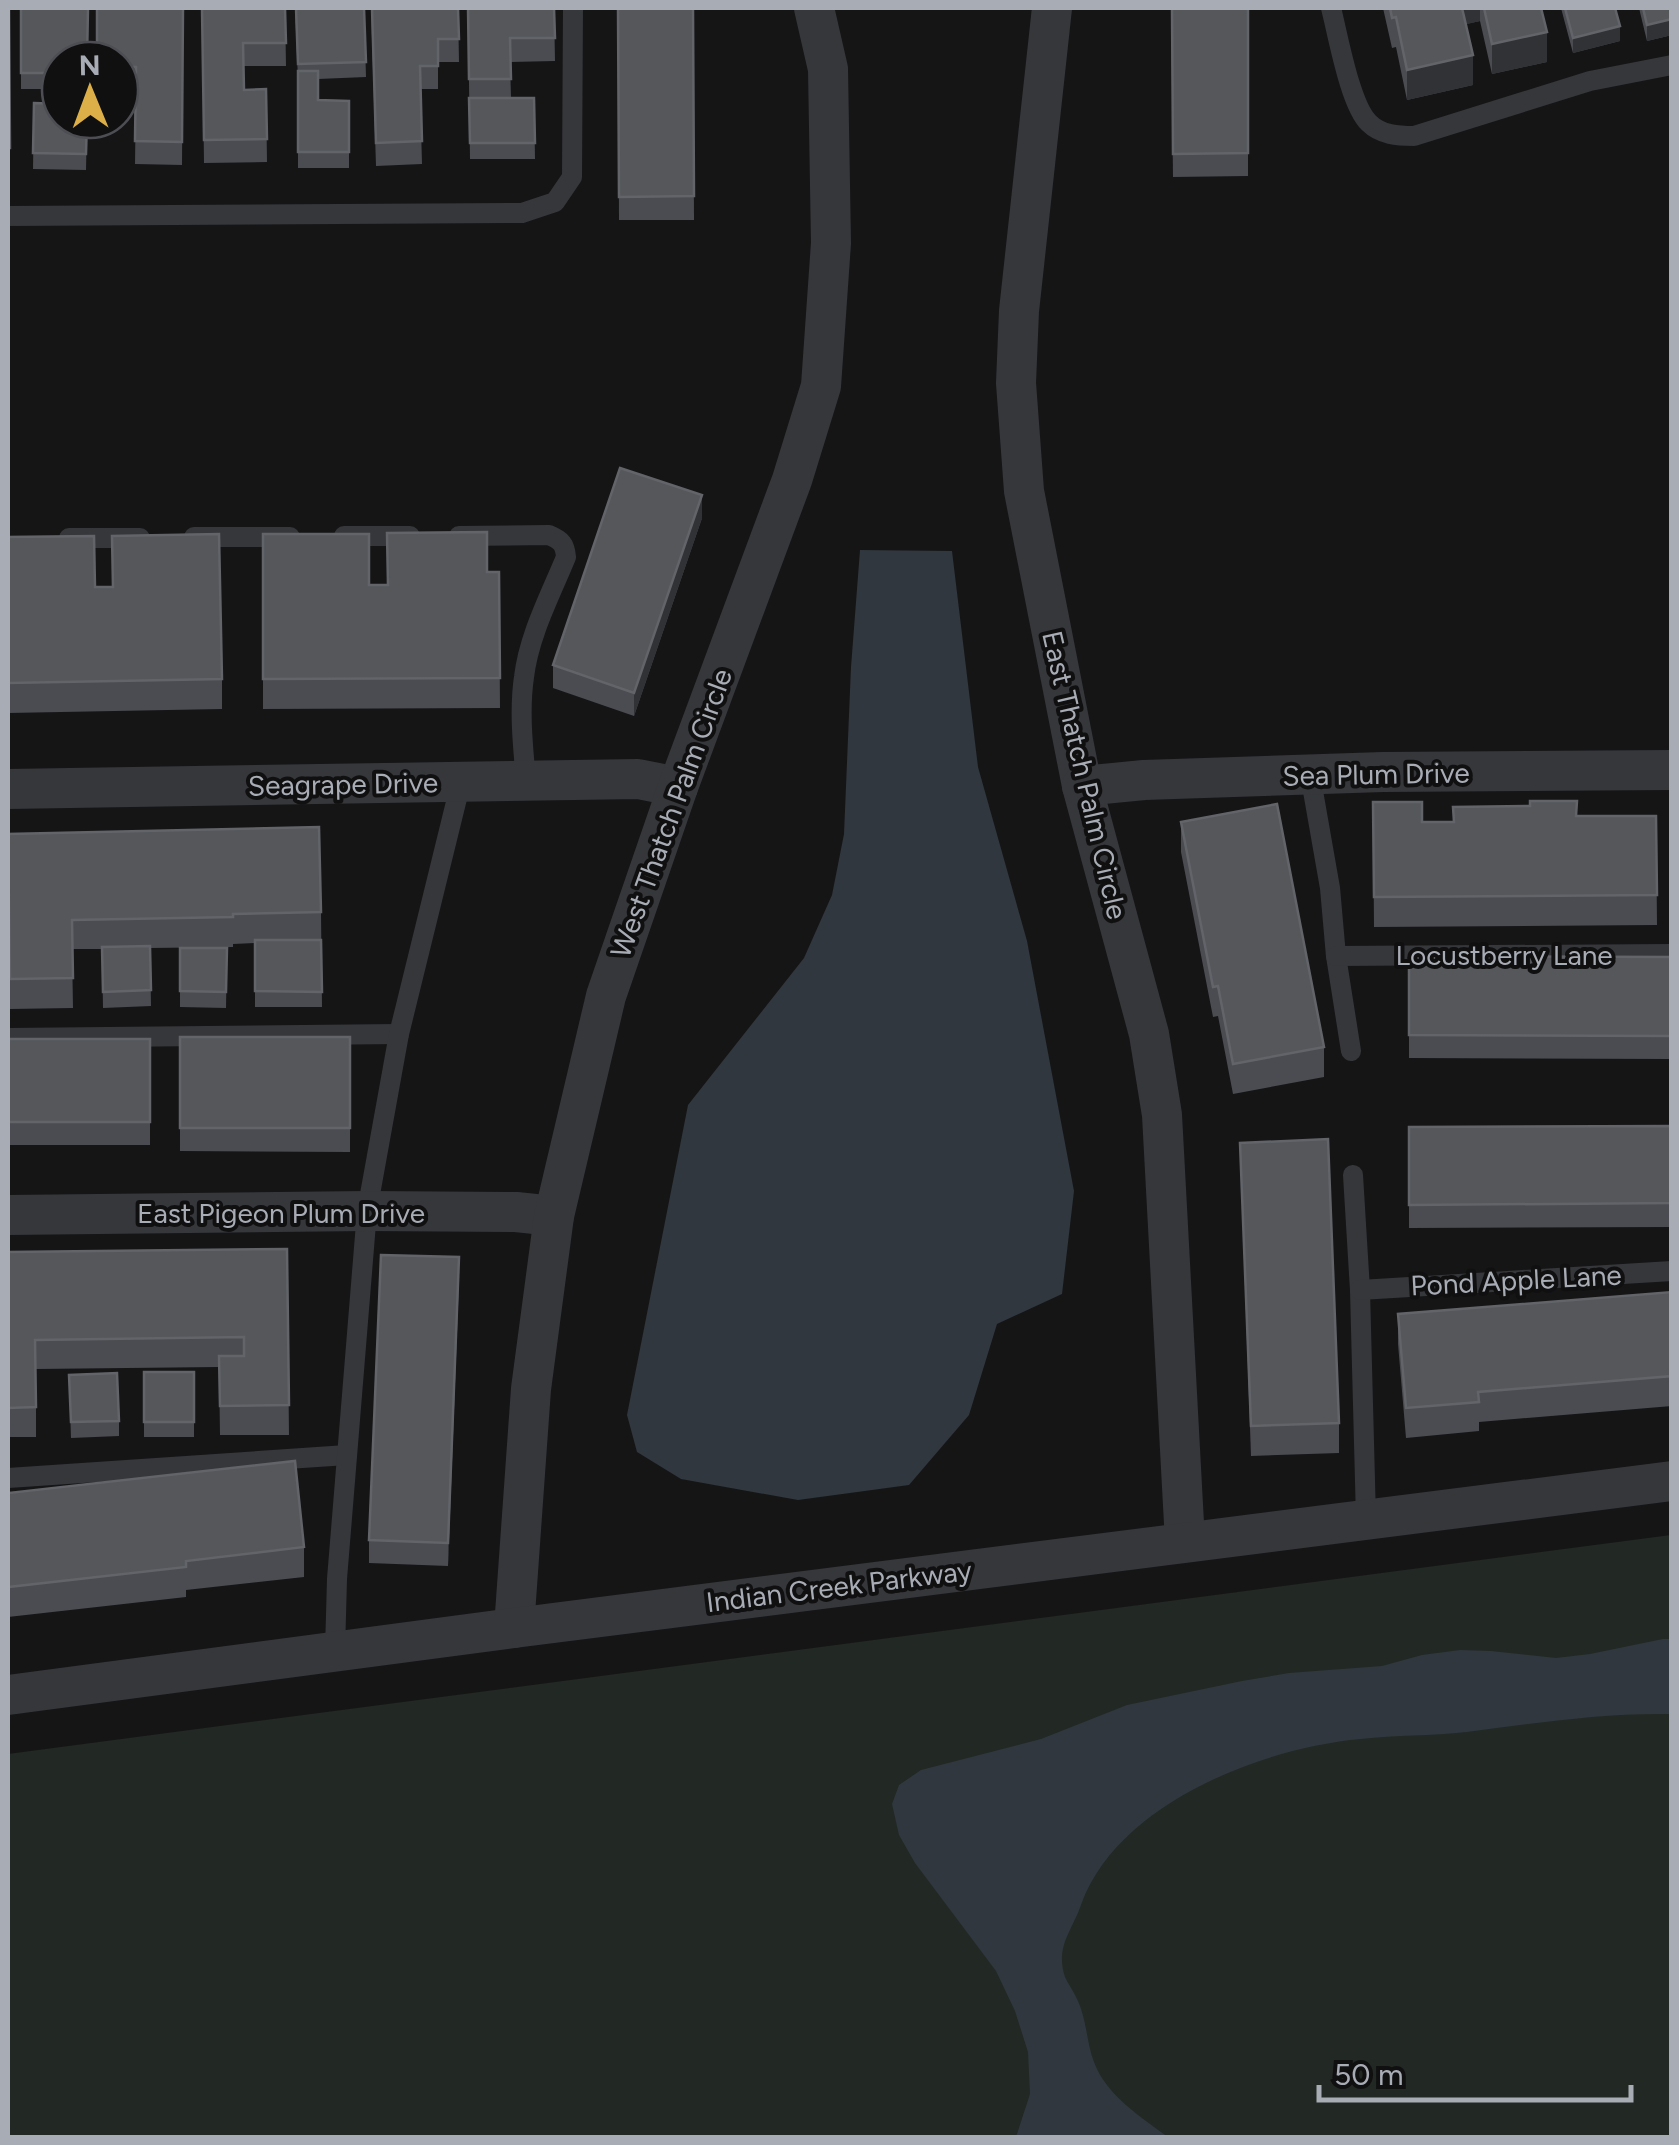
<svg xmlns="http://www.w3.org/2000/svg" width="1679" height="2145" font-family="Figtree,sans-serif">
<rect width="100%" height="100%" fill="#151516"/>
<polygon fill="#222823" points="1671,1535 1671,2137 8,2137 8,1754"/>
<g fill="#30373e">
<polygon points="860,550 952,551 978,767 1027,941 1074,1191 1062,1294 997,1324 969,1415 909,1485 798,1500 681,1479 637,1452 627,1415 688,1105 804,958 832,895 844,834 851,667"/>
<path d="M1663,1639H1671V1714C1601,1713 1537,1723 1467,1732C1432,1736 1396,1735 1361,1739C1261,1748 1117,1804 1081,1905C1072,1931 1055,1947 1065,1977C1068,1984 1073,1990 1076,1997C1087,2018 1086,2041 1094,2062C1106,2095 1141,2117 1168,2137H1016L1030,2094L1028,2052L1015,2011L996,1971L915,1863L899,1835L892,1804L899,1785L921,1770L1041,1739L1127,1705L1242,1681L1289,1673L1382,1666L1422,1655L1460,1650L1491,1651L1556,1658L1590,1654Z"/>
</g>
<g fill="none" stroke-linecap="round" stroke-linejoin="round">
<g stroke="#36373b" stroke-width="20">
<path d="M1331,8C1338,35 1350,105 1369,123C1381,135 1398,136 1414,136L1590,81L1672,65"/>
<polyline points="8,216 522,213 555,202 572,177 573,8"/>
<polyline points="344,536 410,536"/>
<path d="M459,536L549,535C561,540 565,544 566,557C550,596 529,635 524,677C519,711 523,747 526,781"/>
<polyline points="194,537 290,537"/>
<polyline points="69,538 140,538"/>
<polyline points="1310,774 1330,888 1336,956 1351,1051"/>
<polyline points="1336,956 1672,954"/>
<polyline points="8,1038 399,1034"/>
<polyline points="1353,1175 1360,1290 1366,1519"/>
<polyline points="1360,1290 1672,1271"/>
<polyline points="8,1478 347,1455"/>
<polyline points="335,1651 337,1579 367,1211 399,1034 461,782"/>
</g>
<g stroke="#36373b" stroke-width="40">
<polyline points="1052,8 1019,311 1016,383 1024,491 1082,786 1149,1034 1162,1115 1185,1542"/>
<polyline points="1082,786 1144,780 1383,772 1672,770"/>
<polyline points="8,789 638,779 678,787"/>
<polyline points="8,1215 367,1211 516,1212 554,1216"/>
<polyline points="514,1628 531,1389 554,1216 606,996 678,787 792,480 821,386 831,243 828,69 814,8"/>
<polyline points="8,1695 514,1628 1672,1481"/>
</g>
</g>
<g fill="#4b4c51">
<polygon points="8,8 9,8 10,171 8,171"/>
<polygon points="21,8 60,60 60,89 21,89"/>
<polygon points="183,8 182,165 135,164 136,90 120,90 120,60"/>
<polygon points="202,8 285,8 286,66 244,66 244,90 266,89 267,162 204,163"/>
<polygon points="295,8 364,8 366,77 318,79 318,100 349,101 349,168 298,168 298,80"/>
<polygon points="371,8 458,8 459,62 438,62 438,89 420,89 422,164 376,166"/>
<polygon points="468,8 554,8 555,61 510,62 511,98 534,98 535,159 470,159"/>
<polygon points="618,8 693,8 694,220 619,220"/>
<polygon points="1171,8 1248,8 1248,176 1173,177"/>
<polygon points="1383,8 1541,8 1547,62 1492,74 1480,21 1466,24 1473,85 1407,100 1396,47 1392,48"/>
<polygon points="1561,8 1615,8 1620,41 1573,53"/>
<polygon points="1639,8 1672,8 1672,35 1647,41"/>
<polygon points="34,103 87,120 86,170 33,169"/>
<polygon points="702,518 634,716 553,688 553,665"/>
<polygon points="263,534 369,585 387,585 487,572 499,572 500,708 263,709"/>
<polygon points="8,537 95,587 222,679 222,709 8,713"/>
<polygon points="1373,802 1422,822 1453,822 1577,816 1656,816 1657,925 1374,927"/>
<polygon points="1181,822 1324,1047 1324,1077 1233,1094 1218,1016 1213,1017 1181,852"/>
<polygon points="8,881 321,912 322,1007 255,1007 255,943 233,944 233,947 150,948 151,1006 103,1008 102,949 72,949 73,1008 10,1009"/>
<polygon points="180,948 227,948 226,1008 180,1007"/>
<polygon points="1409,956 1672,957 1672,1059 1409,1058"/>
<polygon points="180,1037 350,1037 350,1152 180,1151"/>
<rect x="8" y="1039" width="142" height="106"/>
<polygon points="1672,1126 1672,1227 1409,1228 1409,1127"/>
<polygon points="1240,1143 1339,1423 1339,1453 1251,1456"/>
<polygon points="287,1249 289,1435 220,1435 219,1367 36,1369 36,1437 8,1437 8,1252"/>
<polygon points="459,1280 448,1566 369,1563 369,1540"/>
<polygon points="1672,1292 1672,1406 1479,1422 1479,1431 1406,1438 1398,1344 1398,1314"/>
<rect x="144" y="1372" width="50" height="65"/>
<polygon points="69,1375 119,1421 119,1436 71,1438"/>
<polygon points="8,1493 304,1547 304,1577 186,1590 186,1597 8,1617"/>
</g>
<g fill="#313235">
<polygon points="1459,8 1480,8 1480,21 1459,26"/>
<polygon points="1672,19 1672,35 1647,41 1647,25"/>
<polygon points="1620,26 1620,41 1573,53 1573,38"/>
<polygon points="1547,32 1547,62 1492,74 1492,44"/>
<polygon points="1473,55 1473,85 1407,100 1407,70"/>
<polygon points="702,495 702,518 634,716 634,693"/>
<polygon points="459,1257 459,1280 448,1566 448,1543"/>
</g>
<g fill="#55575b" stroke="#626469" stroke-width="2.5">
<polygon points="8,8 9,8 10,148 8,148"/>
<polygon points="21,8 88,8 87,60 60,60 60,73 21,73"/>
<polygon points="97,8 183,8 182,142 135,141 136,67 120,67 120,60 97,60"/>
<polygon points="202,8 285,8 286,43 243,43 244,90 266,89 267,139 204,140"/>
<polygon points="296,8 364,8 366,62 298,64"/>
<polygon points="372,8 458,8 459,39 438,39 438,66 420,66 422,141 376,143"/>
<polygon points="468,8 554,8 555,38 510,38 511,79 469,79"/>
<polygon points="618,8 693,8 694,196 619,197"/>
<polygon points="1172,8 1248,8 1248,153 1173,154"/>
<polygon points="1390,8 1462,8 1473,55 1407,70 1396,17 1392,18"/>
<polygon points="1484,8 1541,8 1547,32 1492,44"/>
<polygon points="1565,8 1615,8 1620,26 1573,38"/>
<polygon points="1643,8 1672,8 1672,19 1647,25"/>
<polygon points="298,71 318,71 318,100 349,101 349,152 298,152"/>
<polygon points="469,98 534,98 535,143 470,143"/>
<polygon points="34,103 60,104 60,120 87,120 86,154 33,153"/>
<polygon points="620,468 702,495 634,693 553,665"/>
<polygon points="487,532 487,572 499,572 500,678 263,679 263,534 369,534 369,585 388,585 387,533"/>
<polygon points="219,534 222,679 8,683 8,537 94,536 95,587 113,587 112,536"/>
<polygon points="1530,801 1577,801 1576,816 1656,816 1657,895 1374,897 1373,802 1422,802 1422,822 1454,822 1453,807 1530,806"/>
<polygon points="1277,804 1324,1047 1233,1064 1218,986 1213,987 1181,822"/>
<polygon points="319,827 321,912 233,914 233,917 72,920 73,978 10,979 8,834"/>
<polygon points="255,940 321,940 322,992 255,991"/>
<polygon points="150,946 151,990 103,992 102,947"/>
<polygon points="180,948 227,948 226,992 180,991"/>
<polygon points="1409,956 1672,957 1672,1036 1409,1035"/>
<rect x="180" y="1037" width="170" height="91"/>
<rect x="8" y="1039" width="142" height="83"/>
<polygon points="1672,1126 1672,1203 1409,1205 1409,1127"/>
<polygon points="1328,1139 1339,1423 1251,1426 1240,1143"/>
<polygon points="287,1249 289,1405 220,1406 219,1356 244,1356 244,1337 35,1340 36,1407 8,1408 8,1252"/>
<polygon points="381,1255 459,1257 448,1543 369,1540"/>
<polygon points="1672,1292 1672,1376 1478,1392 1479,1402 1406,1408 1398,1314"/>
<rect x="144" y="1372" width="50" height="50"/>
<polygon points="117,1373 119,1421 71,1422 69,1375"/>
<polygon points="295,1461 304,1547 186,1561 186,1567 8,1587 8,1493"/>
</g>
<g text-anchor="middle" stroke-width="8" stroke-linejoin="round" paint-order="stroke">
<g font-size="28" fill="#a8acb5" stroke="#101011">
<text transform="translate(1376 774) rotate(-1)" y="10">Sea Plum Drive</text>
<text transform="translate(1085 775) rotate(77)" y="10">East Thatch Palm Circle</text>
<text transform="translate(343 784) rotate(-1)" y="10">Seagrape Drive</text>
<text transform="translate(671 813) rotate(-70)" y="10">West Thatch Palm Circle</text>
<text x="1504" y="965">Locustberry Lane</text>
<text x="281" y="1223">East Pigeon Plum Drive</text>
<text transform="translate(1516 1280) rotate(-3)" y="10">Pond Apple Lane</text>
<text transform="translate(839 1586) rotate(-7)" y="10">Indian Creek Parkway</text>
</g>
</g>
<rect width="1679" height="2145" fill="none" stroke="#a8acb5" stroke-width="20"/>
<g transform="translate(90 90) rotate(359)"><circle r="48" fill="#101011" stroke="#4d4e53" stroke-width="2.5"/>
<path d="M0-8L18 38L0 25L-18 38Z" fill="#dcaf48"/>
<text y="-15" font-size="28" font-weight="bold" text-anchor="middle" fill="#a8acb5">N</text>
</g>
<path d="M1319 2085v15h312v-15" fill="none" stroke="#a8acb5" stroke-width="5"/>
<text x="1334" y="2085" font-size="30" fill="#a8acb5" stroke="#101011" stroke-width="8" paint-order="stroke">50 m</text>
</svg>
